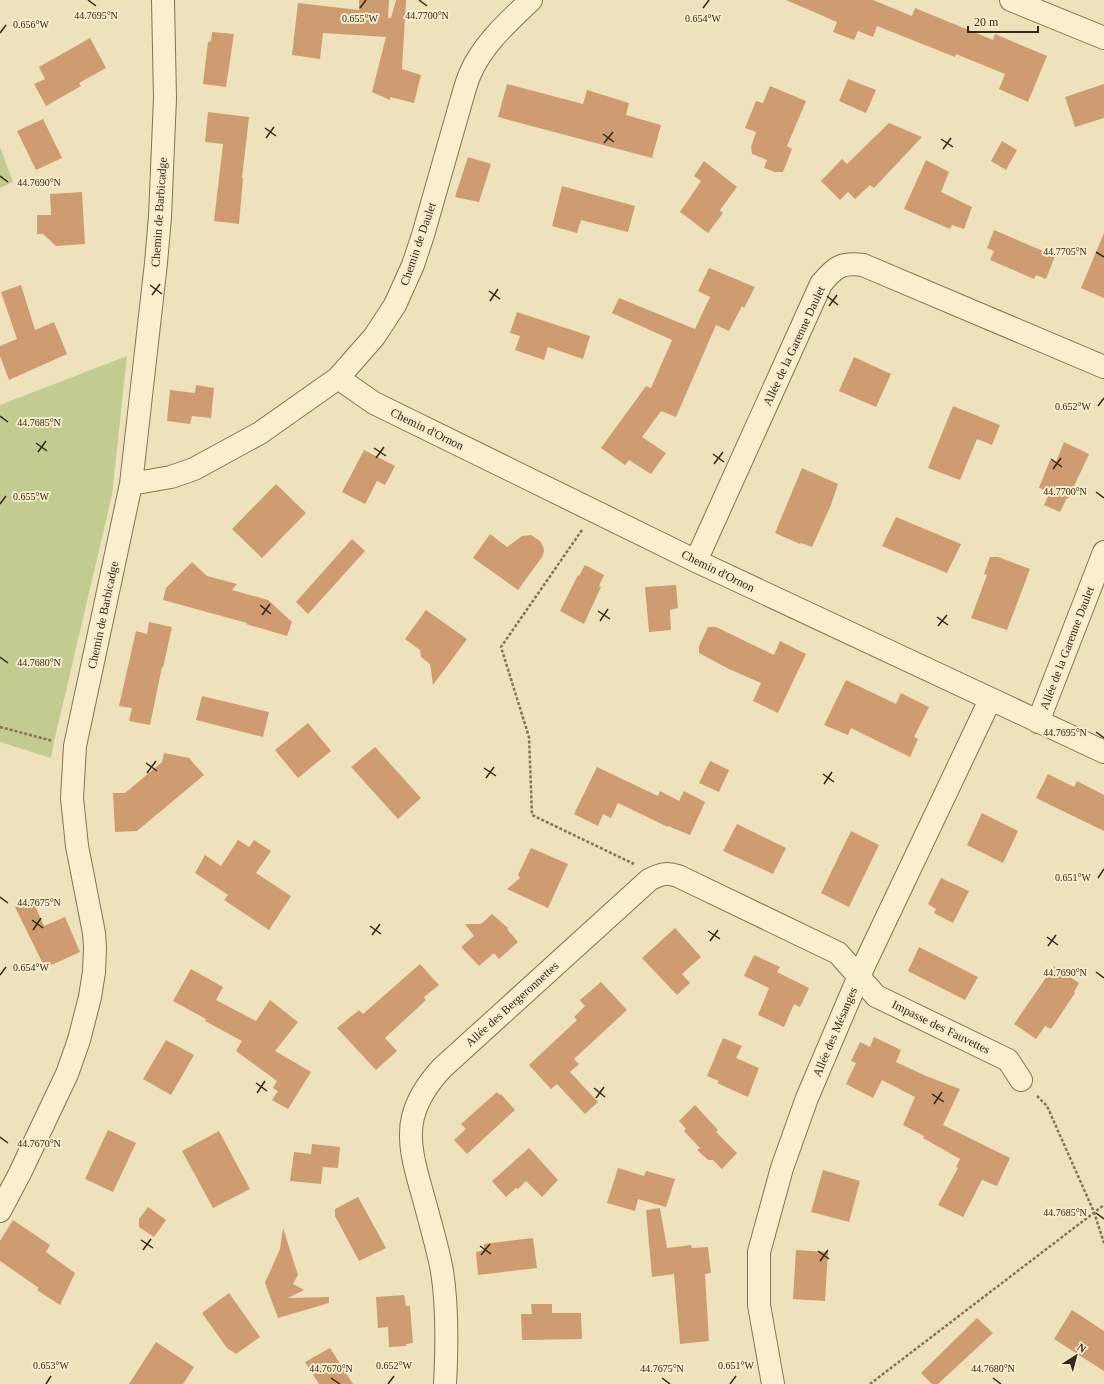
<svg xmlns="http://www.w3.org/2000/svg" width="1104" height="1384" font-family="'Times New Roman',serif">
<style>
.green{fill:#c2cc90}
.building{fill:#ce9c70}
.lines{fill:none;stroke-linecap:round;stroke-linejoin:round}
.minor-casing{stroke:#867255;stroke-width:24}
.path{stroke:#867255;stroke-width:2.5;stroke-dasharray:3 2;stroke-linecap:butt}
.minor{stroke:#f9efcf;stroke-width:22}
.ticks{fill:none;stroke:#34281a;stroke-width:1.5}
.labels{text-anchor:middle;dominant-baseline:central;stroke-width:4;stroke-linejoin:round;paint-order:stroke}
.street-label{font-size:12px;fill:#34281a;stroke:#f6eccb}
.ticks-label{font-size:10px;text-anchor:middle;fill:#34281a;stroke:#f6eccb;stroke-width:4;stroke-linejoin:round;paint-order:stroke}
</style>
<rect width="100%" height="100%" fill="#eee2bc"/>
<path class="green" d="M0,147L13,182L0,188Z
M127,356L112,495L54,742L51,758L0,742V405Z"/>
<path class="building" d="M359,0H389L388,18H391L396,0H406L402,69L421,75L414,103L390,97V100L372,92L386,37L323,33L320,59L292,55L298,3L359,10Z
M786,0H873L912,16L915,8L993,40L995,34L1047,56L1028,102L999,89L1005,74L956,54L955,57L877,26L873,37L858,31L854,40L833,32L837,22Z
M212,32L234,34L226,87L203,84L208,42L211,41Z
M90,38L106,68L79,83L81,86L46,106L34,84L45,79L39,67Z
M848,79L876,90L866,113L839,101Z
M507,84L583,104L587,90L629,103L626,115L661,125L652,158L498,117Z
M1104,84V118L1075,127L1065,97Z
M770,86L806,101L787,146L792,149L783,172H775L764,168L767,160L752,154L751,147L756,132L745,128L756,101L763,103Z
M208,112L249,117L242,178H243L239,224L214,221L223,144L205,142Z
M43,119L62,158L36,170L17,131Z
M889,123L922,137L874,188L870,185L855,199L848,192L840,200L821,181L842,159L847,164Z
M1002,141L1017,150L1006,170L991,161Z
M468,157L491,164L479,202L455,197Z
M926,160L949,172L941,192L972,207L964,229L952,225L950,229L904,209Z
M704,161L737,187L720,210L723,213L708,233L680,212L701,181L694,176Z
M562,186L635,206L628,232L581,220L577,233L552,226Z
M82,192L85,244L56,246L43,234H37V215H51L50,194Z
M994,230L1055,256L1046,279L1036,275L1034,279L990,260L994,251L987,248Z
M1104,233V298L1081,288Z
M709,268L755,287L744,308L742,306L729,331L716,325L676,417L661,411L642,437L666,453L651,474L629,460L625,465L601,448L646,386L651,388L672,340L612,313L619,298L695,329L710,297L698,291Z
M21,285L35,330L54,322L67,354L9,380L0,356V346L17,339L1,292Z
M517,312L590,336L583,359L548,347L544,360L515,350L520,336L510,333Z
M854,357L891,374L876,407L839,391Z
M196,385L214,388L211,418L192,416L190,424L167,421L170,390L195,393Z
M953,406L1000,425L992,445L977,439L960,480L928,468Z
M1064,442L1089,454L1068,499L1067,498L1060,512L1044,505L1050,492L1039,488L1050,460L1056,462Z
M364,450L395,466L385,485L377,481L365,504L342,492Z
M802,468L838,484L831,505L812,547L801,543L800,544L775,533Z
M276,484L306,513L262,558L232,529Z
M896,517L961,544L947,573L882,546Z
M490,534L507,547L522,536L531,535L540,541L543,546L544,551L542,557L518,590L473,558Z
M352,539L365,551L308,614L296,602Z
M990,557H998L1030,569L1007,630L971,618L987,575L984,574Z
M192,562L207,576L237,584L232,590L268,600L292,622L287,636L246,624L247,623L163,600L166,588Z
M585,565L604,575L599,586L601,587L584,624L560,611L578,575L579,576Z
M676,585L678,608L670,610L671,630L649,632L645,587Z
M426,610L467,639L433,685L430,664L421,657L420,650L405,639Z
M149,622L172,627L163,668L162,667L150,725L129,721L132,708L119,706L136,631L147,634Z
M708,627H716L774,655L780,641L806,654L778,713L753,701L761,683L729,669L699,653V646Z
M846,680L896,704L901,693L929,707L914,737L918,739L910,757L851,728L848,735L824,725Z
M202,696L269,712L263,737L196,720Z
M308,723L331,751L298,778L275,750Z
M375,747L421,798L398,819L351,767Z
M164,753L189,758L204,775L137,831L115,832L113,793H125L162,762Z
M710,761L729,770L719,792L699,783Z
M597,767L658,796L660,791L679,801L684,791L705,802L690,835L668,826V827L618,803L611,818L603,814L598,826L574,814Z
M1048,774L1074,787L1077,781L1104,795V831L1036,798Z
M982,813L1018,831L1003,863L967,845Z
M737,824L786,848L773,874L723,851Z
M851,831L879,845L849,907L821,893Z
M238,840L249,847L254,840L271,851L256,873L291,896L269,930L224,900L228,895L195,873L205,855L221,866Z
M531,848L568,864L548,908L507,889L520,878L518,875Z
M941,878L969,891L953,923L934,913L936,909L928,904Z
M32,899L44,926L65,917L80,952L45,968L15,907Z
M492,914L508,928L507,929L518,942L499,959L494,953L479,966L461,947L474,936L465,924H481Z
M675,928L701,957L682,974L690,983L677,995L642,958Z
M919,947L978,977L965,1000L908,971Z
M754,955L780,967L777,972L809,988L800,1007L794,1004L784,1027L758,1015L769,988L744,976Z
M420,964L439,985L424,997L426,1000L385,1038L397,1051L376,1070L337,1028L359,1010L363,1014Z
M1054,966L1079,983L1074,992L1075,993L1051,1029L1045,1026L1036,1039L1014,1024Z
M191,969L223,987L216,1000L256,1021L270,1000L298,1022L275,1051L311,1072L288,1109L272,1100L278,1091L273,1088L277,1081L236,1051L242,1041L205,1021L206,1019L173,1001Z
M601,982L627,1010L574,1059L579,1064L570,1072L598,1102L585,1114L557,1084L551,1089L529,1065L577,1020L574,1017L585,1006L580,1000Z
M874,1037L901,1050L896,1062L926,1076L960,1089L943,1125L1010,1158L997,1186L982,1180L963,1217L938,1205L958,1168L956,1167L960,1159L923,1138L924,1136L903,1125L915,1097L882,1080L873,1098L846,1084L856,1063L851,1061L860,1042L870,1047Z
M723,1038L742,1046L736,1058L759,1068L748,1097L717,1083L719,1081L707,1076Z
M166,1040L194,1055L171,1095L143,1079Z
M497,1092L500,1095L501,1094L515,1110L467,1154L454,1140L466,1129L461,1124Z
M695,1105L718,1130L716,1132L737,1153L722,1169L713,1160H708L697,1150L700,1148L684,1131L686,1129L679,1121Z
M108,1130L136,1143L113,1192L85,1179Z
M219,1131L250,1189L213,1208L182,1151Z
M312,1144L340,1147L338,1168L323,1167L321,1184L290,1181L294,1152L311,1154Z
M529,1148L558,1180L542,1197L526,1181L518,1189L516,1188L506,1197L492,1181Z
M618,1168L644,1176L646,1171L675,1179L666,1207L638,1199L635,1211L607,1203Z
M823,1170L860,1181L849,1222L811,1212Z
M358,1197L386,1248L359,1261L335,1216V1209Z
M148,1207L166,1220L154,1237L139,1227V1219Z
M660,1208L667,1248L691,1245L692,1248L708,1247L711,1273L705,1274L709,1341L680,1344L674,1274L652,1277L646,1210Z
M13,1220L50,1245L46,1252L75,1273L60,1305L37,1290L39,1288L0,1261V1241Z
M283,1228L298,1275L293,1284L304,1290L288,1298L329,1297V1303L278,1318L265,1283L280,1249Z
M533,1238L537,1268L478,1275L476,1252L484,1250V1244Z
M796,1250L828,1252L825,1301L793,1299Z
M229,1293L260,1337L236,1354L227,1348L202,1313Z
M404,1295L406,1306H410L413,1343L406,1344V1346L389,1347L388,1327L378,1328L376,1297Z
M531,1304H552V1313H581L582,1339L522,1340L521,1314H532Z
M1072,1310L1104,1331V1371L1054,1339Z
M977,1318L993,1333L938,1384H932L921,1373Z
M156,1342L194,1367L183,1384H129Z
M330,1348L353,1384H319L305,1362Z"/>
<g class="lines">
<g class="minor-casing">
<path id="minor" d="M1011,0L1104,38
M338,378L374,403L696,561L1104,752
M131,484L171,477L194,469L260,433L338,378L374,337L395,305L413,265L423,235L463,95C465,88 467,81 470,74C482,45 508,22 531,0
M696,561L821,284C835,267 841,262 863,265L1104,367
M1038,722L1104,552
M0,1211L20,1173L67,1074L79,1040L90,997L94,972L95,947L94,933L77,846L72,798L75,746L131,484L156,263L160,217L165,98L163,0
M445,1384C447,1347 448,1309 442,1271C438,1249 431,1226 425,1203C418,1177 406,1144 413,1117C418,1097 429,1082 442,1068L649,880C660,874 667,872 678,876L838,953L876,996L1008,1060L1021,1080
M773,1384L759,1305V1252L782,1168L807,1098L859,976L990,700"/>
</g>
<path class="path" d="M582,530L501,647L529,737L532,815L634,864
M0,727L53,741
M1037,1096L1047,1106L1094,1212L1104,1243
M870,1384L1104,1205"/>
<use href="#minor" class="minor"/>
</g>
<path class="ticks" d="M88,0L96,6M419,0L427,6M360,8L366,0M703,8L709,0M0,33L6,25M265,128L276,136M603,134L614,142M266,138L274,127M941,139L953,147M604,143L613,132M943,149L951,138M0,176L8,182M1096,252L1104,257M150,285L162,294M489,291L500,299M152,295L160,284M827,296L838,305M490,301L498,289M829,306L837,295M1098,406L1104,398M0,416L8,422M36,443L47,451M374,448L386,456M38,452L46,441M713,454L724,462M376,458L384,447M1051,459L1062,467M714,464L723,452M1053,469L1061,458M1096,492L1104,498M0,504L6,496M260,605L271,614M598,611L610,619M262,615L270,604M937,617L948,625M600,621L608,609M938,626L947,615M0,657L8,663M1096,732L1104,738M146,763L157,771M484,768L496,776M147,773L156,761M823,774L834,782M486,778L494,767M824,784L832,772M1098,878L1104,869M0,897L8,903M32,920L43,928M370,926L381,934M33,930L41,918M708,931L720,939M372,935L380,924M1047,937L1058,945M710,941L718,930M1048,946L1056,935M1096,972L1104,978M0,975L6,967M256,1083L267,1091M594,1088L605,1097M257,1093L265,1081M932,1094L944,1102M596,1098L604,1087M934,1104L942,1092M0,1137L8,1143M1096,1213L1104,1219M141,1240L153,1248M480,1246L491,1254M143,1250L151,1239M818,1251L829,1259M481,1255L490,1244M820,1261L828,1250M331,1378L340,1384M662,1378L670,1384M993,1378L1001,1384M46,1384L51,1376M388,1384L394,1376M730,1384L736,1376"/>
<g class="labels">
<g class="street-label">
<text transform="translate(159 212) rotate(-86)">Chemin de Barbicadge</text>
<text transform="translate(418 244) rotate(-71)">Chemin de Daulet</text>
<text transform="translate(794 346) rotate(-65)">Allée de la Garenne Daulet</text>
<text transform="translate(427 429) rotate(26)">Chemin d'Ornon</text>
<text transform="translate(718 571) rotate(26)">Chemin d'Ornon</text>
<text transform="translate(103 615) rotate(-78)">Chemin de Barbicadge</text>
<text transform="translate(1067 648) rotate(-69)">Allée de la Garenne Daulet</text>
<text transform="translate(512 1004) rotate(-42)">Allée des Bergeronnettes</text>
<text transform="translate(941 1027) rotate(26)">Impasse des Fauvettes</text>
<text transform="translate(835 1032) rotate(-67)">Allée des Mésanges</text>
</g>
</g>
<g class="ticks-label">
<text x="96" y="19">44.7695°N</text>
<text x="427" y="19">44.7700°N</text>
<text x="703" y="22">0.654°W</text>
<text x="360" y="22">0.655°W</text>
<text x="31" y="28">0.656°W</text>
<text x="39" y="186">44.7690°N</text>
<text x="1065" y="255">44.7705°N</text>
<text x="1073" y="410">0.652°W</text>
<text x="39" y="426">44.7685°N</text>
<text x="1065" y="495">44.7700°N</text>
<text x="31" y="500">0.655°W</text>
<text x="39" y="666">44.7680°N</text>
<text x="1065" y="736">44.7695°N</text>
<text x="1073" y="881">0.651°W</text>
<text x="39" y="906">44.7675°N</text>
<text x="31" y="971">0.654°W</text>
<text x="1065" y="976">44.7690°N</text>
<text x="39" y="1147">44.7670°N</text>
<text x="1065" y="1216">44.7685°N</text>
<text x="51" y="1369">0.653°W</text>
<text x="394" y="1369">0.652°W</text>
<text x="736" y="1369">0.651°W</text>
<text x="331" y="1372">44.7670°N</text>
<text x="662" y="1372">44.7675°N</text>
<text x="993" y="1372">44.7680°N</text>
</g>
<g transform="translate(1076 1356) rotate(36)" stroke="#f6eccb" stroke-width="3" paint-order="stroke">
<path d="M0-3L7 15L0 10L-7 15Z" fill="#34281a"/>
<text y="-6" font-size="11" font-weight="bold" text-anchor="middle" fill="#34281a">N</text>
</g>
<path d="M968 26v6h70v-6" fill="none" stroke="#34281a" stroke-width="2"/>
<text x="974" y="26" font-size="12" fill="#34281a" stroke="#f6eccb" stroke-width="3" paint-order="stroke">20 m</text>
</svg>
